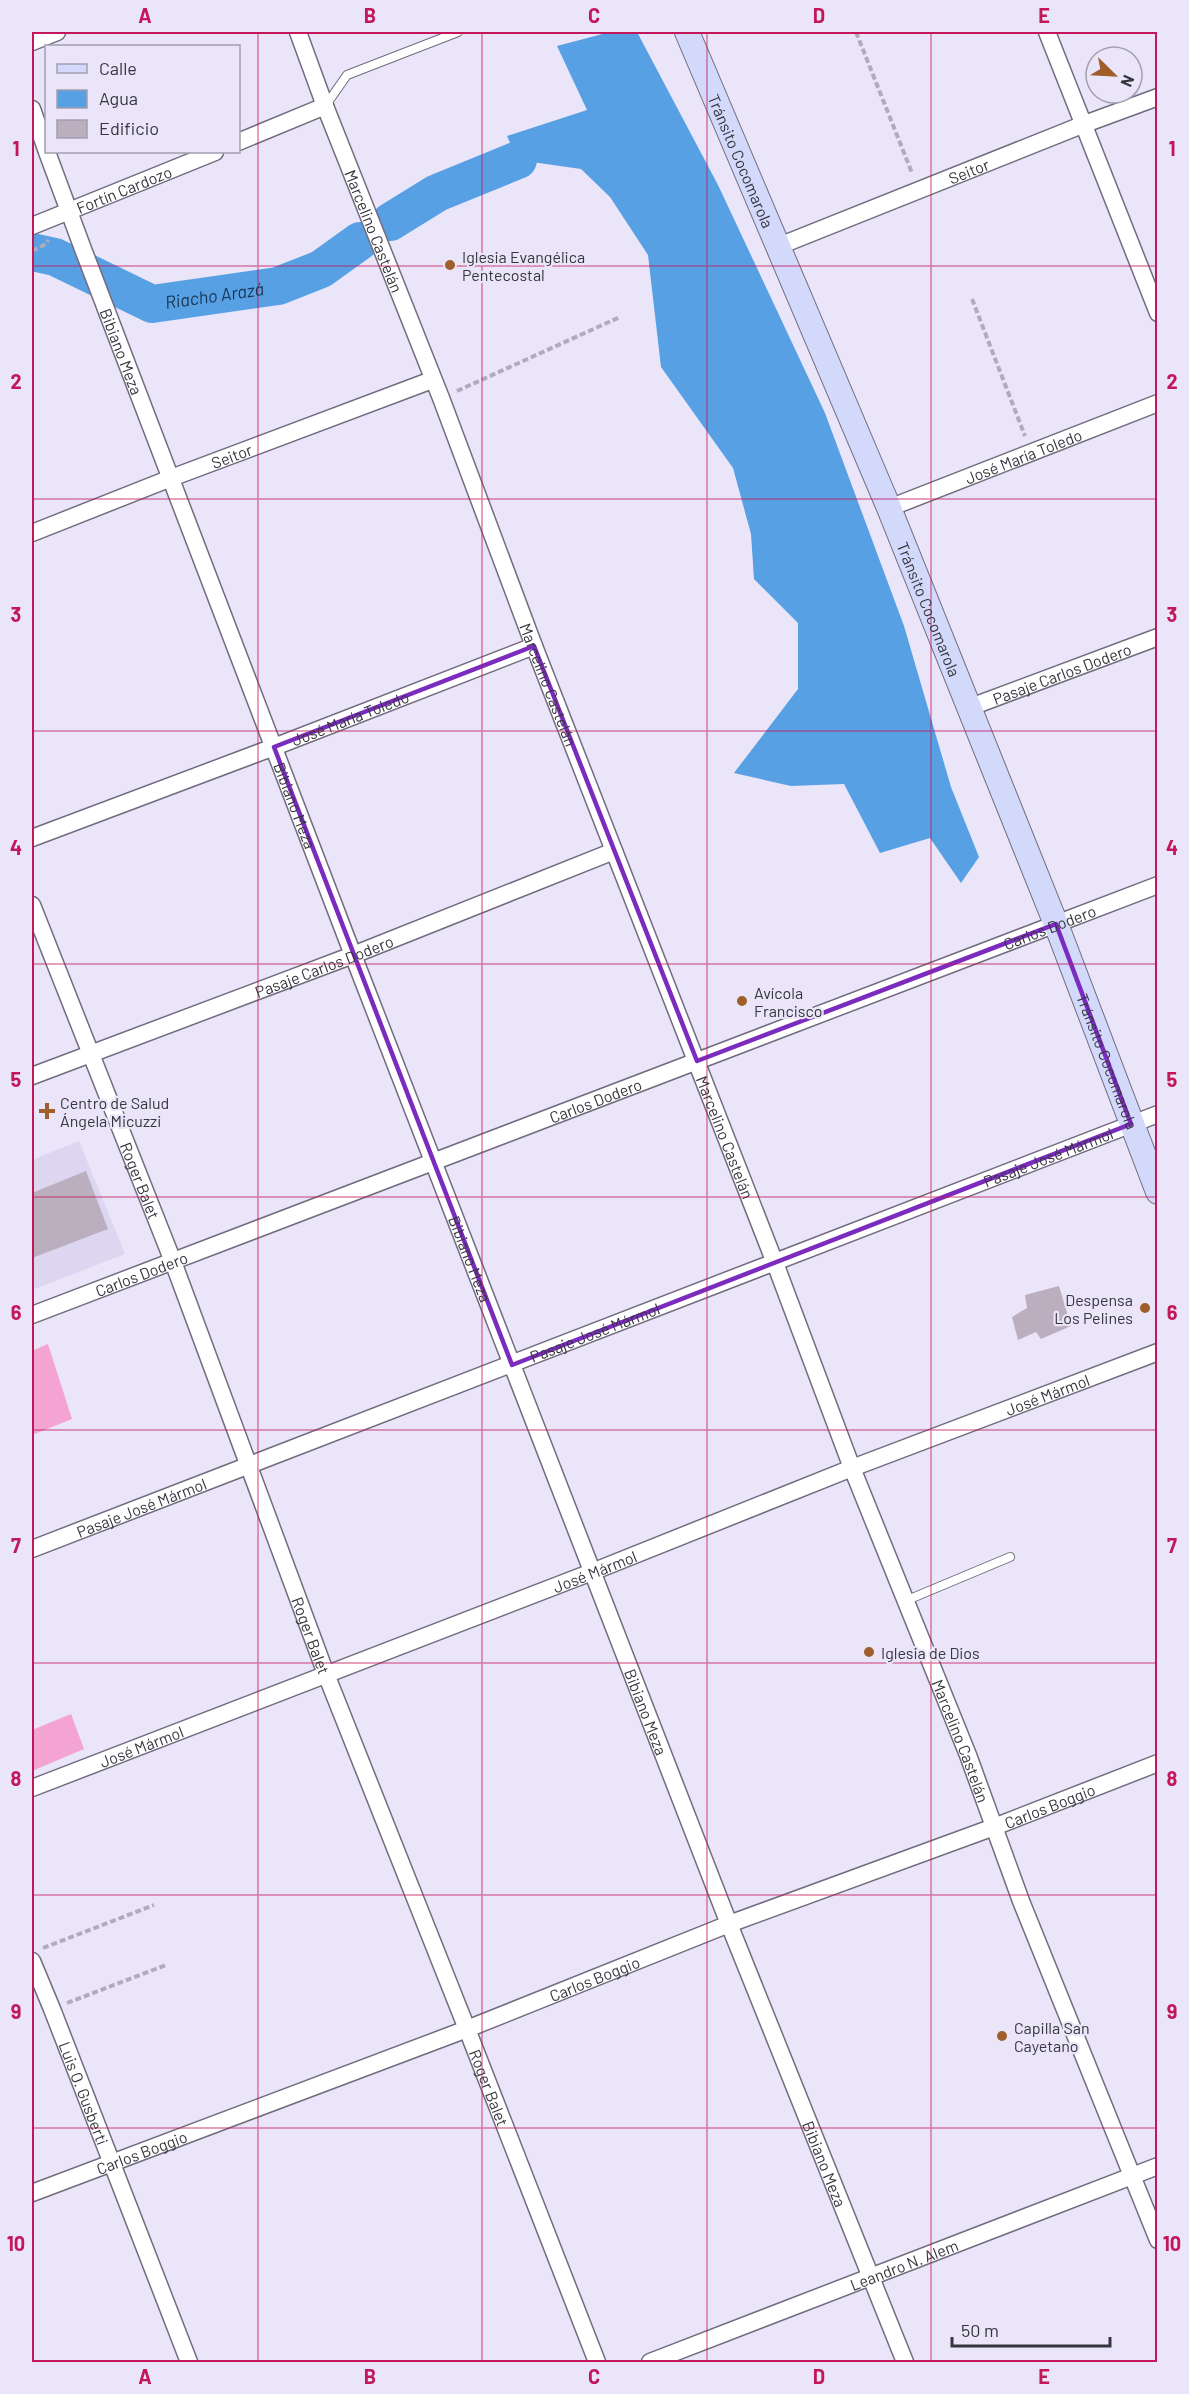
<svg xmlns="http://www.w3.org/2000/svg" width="1189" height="2394" font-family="Barlow,sans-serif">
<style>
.built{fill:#dcd6f1}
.green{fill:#f3a4d2}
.water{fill:#57a0e4}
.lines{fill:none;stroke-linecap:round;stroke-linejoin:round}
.river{stroke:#57a0e4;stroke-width:38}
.building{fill:#bbaebe}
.lane-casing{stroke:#716c7e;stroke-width:10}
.street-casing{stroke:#716c7e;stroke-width:19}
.secondary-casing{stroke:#716c7e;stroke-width:26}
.path{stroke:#b0acbc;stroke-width:4;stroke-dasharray:6 3;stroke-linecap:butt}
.lane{stroke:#fff;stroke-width:8}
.street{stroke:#fff;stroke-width:16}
.secondary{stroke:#d3d9fa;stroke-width:24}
.marked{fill:none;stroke:#7b2cbf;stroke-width:4.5;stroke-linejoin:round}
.grid{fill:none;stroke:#c2185b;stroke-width:1.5;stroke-opacity:0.55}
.poi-dot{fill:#9f5e2a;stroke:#eae5f9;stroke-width:2}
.labels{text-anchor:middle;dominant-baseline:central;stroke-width:4.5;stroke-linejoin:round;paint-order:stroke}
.street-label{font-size:16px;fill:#37353d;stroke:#eae5f9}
.poi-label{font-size:16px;fill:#37353d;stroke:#eae5f9;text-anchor:start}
.water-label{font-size:18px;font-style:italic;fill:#173551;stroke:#eae5f9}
.neatline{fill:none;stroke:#c2185b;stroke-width:2}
.grid-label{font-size:20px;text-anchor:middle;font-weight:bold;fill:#c2185b}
</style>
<rect width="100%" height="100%" fill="#eae5f9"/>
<path class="built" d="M79,1141L125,1254L32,1290V1160Z"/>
<path class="green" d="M48,1344L72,1419L32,1435V1351Z
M71,1714L84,1749L32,1771V1730Z"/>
<path class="water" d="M610,32H637L718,185L825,413L904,626L951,787L979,857L961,883L930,838L880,853L844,784L791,786L734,773L798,689V623L754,579L751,534L733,468L661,367L648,255L610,197L581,169L518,160L507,136L587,110L557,46Z"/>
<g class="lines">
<g class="river">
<path d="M390,222L437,193L518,160"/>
<path id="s1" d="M32,252L55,257L152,304L278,286L321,269L360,241"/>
</g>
</g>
<path class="building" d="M86,1171L108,1229L32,1258V1193Z
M1059,1286L1071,1326L1041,1339L1036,1332L1018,1340L1012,1317L1027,1308L1025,1295Z"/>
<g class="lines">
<g class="lane-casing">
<path id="lane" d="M326,105L347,75L458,32
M905,1601L1010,1557"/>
</g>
<g class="street-casing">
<g id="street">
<path id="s2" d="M298,32L325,106L441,398L534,646L775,1263L852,1468L968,1755L1021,1901L1158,2240"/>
<path d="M1047,32L1158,313"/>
<path d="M32,42L57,32"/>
<path d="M32,109L46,149"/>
<path d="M238,142L325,106"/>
<path id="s3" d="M47,152L83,249L353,955L729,1924L905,2362"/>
<path id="s4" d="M32,226L215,152"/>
<path id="s5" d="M779,246L1082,125L1158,97"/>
<path id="s6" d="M889,508L1158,403"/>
<path id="s7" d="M32,533L171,478L432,380"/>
<path id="s8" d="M968,708L1158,637"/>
<path id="s9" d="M32,838L274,747L534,646"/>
<path id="s10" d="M32,905L172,1259L326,1674L467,2029L597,2362"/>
<path id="s11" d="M32,1076L353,955L614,851"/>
<path id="s12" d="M32,1315L1158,885"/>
<path id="s13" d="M32,1549L1158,1114"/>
<path id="s14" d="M32,1788L592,1572L852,1468L1158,1352"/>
<path id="s15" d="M32,1961L52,2009L189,2362"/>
<path id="s16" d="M32,2193L467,2029L729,1924L994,1827L1158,1763"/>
<path id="s17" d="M650,2362L1158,2166"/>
</g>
</g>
<g class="secondary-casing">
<g id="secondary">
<path id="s18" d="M687,32L889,508L1056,924L1158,1192"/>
</g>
</g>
<path class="path" d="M856,32L912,173
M32,251L46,244L48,240
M972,299L1025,436
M457,391L620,317
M43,1948L154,1905
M67,2003L166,1965"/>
<use href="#lane" class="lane"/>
<use href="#street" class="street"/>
<use href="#secondary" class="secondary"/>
</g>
<path class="marked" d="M534,646L697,1061L1056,924L1131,1124L512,1365L274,747Z"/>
<path class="grid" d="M258,32V2362M482,32V2362M707,32V2362M931,32V2362M32,266H1158M32,499H1158M32,731H1158M32,964H1158M32,1197H1158M32,1430H1158M32,1663H1158M32,1895H1158M32,2128H1158"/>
<g class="poi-dot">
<circle cx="450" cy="265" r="6"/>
<circle cx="742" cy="1001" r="6"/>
<path d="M44 1102h6v6h6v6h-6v6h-6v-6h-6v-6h6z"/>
<circle cx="1145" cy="1308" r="6"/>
<circle cx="869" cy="1652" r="6"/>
<circle cx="1002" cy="2036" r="6"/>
</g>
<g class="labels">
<g class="street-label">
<text stroke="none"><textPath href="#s18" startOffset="140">Tránsito Cocomarola</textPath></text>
<text stroke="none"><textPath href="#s5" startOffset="204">Seitor</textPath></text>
<text stroke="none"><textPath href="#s4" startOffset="99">Fortín Cardozo</textPath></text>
<text stroke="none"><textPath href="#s2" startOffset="213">Marcelino Castelán</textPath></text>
<text stroke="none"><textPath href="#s3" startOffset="213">Bibiano Meza</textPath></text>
<text stroke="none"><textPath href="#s7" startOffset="214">Seitor</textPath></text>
<text stroke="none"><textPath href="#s6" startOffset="144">José María Toledo</textPath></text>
<text stroke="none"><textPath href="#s18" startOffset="626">Tránsito Cocomarola</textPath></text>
<text stroke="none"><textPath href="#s8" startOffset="100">Pasaje Carlos Dodero</textPath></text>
<text stroke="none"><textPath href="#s2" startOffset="699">Marcelino Castelán</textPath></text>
<text stroke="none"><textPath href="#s9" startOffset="340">José María Toledo</textPath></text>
<text stroke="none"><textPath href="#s3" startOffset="699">Bibiano Meza</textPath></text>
<text stroke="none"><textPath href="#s12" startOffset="1089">Carlos Dodero</textPath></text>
<text stroke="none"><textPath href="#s11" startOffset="312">Pasaje Carlos Dodero</textPath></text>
<text stroke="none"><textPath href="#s18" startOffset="1112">Tránsito Cocomarola</textPath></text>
<text stroke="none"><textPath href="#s12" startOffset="603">Carlos Dodero</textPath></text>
<text stroke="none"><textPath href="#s2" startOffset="1185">Marcelino Castelán</textPath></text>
<text stroke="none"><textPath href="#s13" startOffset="1089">Pasaje José Mármol</textPath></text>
<text stroke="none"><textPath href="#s10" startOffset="296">Roger Balet</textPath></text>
<text stroke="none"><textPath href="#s3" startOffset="1185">Bibiano Meza</textPath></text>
<text stroke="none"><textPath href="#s12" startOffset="117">Carlos Dodero</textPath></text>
<text stroke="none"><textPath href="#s13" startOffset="603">Pasaje José Mármol</textPath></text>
<text stroke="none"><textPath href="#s14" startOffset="1089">José Mármol</textPath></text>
<text stroke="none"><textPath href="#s13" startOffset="117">Pasaje José Mármol</textPath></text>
<text stroke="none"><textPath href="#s14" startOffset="603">José Mármol</textPath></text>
<text stroke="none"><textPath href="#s10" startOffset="782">Roger Balet</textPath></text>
<text stroke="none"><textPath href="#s3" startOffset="1671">Bibiano Meza</textPath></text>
<text stroke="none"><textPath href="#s2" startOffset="1833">Marcelino Castelán</textPath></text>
<text stroke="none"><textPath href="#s14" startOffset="117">José Mármol</textPath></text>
<text stroke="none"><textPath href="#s16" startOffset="1089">Carlos Boggio</textPath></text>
<text stroke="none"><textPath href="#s16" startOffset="602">Carlos Boggio</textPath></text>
<text stroke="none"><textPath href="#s10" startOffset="1268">Roger Balet</textPath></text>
<text stroke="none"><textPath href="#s15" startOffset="142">Luis O. Gusberti</textPath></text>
<text stroke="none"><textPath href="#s16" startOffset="117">Carlos Boggio</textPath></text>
<text stroke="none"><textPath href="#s3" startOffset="2157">Bibiano Meza</textPath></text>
<text stroke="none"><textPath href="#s17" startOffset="272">Leandro N. Alem</textPath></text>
</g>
<g class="poi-label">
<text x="462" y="256">Iglesia Evangélica<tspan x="462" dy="18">Pentecostal</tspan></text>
<text x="754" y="992">Avícola<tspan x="754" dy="18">Francisco</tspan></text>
<text x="60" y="1102">Centro de Salud<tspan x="60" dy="18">Ángela Micuzzi</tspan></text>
<text x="1133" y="1299" text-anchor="end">Despensa<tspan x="1133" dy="18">Los Pelines</tspan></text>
<text x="881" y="1652">Iglesia de Dios</text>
<text x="1014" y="2027">Capilla San<tspan x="1014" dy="18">Cayetano</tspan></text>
</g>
<g class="water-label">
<text stroke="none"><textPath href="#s1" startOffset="194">Riacho Arazá</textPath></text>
</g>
</g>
<rect width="1189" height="2394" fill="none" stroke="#eae5f9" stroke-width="66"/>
<rect x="45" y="45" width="195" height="108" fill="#eae5f9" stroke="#a29fae" stroke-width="1.5"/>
<rect x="57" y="64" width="30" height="9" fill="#d3d9fa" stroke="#a29fae" stroke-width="1.5"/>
<text x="99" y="75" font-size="18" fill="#37353d">Calle</text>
<rect x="57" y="90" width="30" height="18" fill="#57a0e4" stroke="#a29fae" stroke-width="1.5"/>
<text x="99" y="105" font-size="18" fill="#37353d">Agua</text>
<rect x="57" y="120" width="30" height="18" fill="#bbaebe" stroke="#a29fae" stroke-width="1.5"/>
<text x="99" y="135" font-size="18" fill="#37353d">Edificio</text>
<g transform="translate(1114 75) rotate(114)"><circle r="28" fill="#eae5f9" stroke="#a29fae" stroke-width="1.5"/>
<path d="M0-4.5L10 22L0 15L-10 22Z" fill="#9f5e2a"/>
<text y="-9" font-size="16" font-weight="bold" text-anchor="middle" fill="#37353d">N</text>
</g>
<path d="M952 2337v9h158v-9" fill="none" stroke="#37353d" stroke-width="3"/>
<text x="961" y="2337" font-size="18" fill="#37353d" stroke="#eae5f9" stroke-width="4.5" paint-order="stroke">50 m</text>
<rect x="33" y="33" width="1123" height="2328" class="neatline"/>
<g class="grid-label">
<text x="145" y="23">A</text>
<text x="370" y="23">B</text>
<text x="594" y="23">C</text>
<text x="819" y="23">D</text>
<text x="1044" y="23">E</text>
<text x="16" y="156">1</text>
<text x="1172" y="156">1</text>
<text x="16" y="389">2</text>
<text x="1172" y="389">2</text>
<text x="16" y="622">3</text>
<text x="1172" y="622">3</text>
<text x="16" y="855">4</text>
<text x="1172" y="855">4</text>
<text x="16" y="1087">5</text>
<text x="1172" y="1087">5</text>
<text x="16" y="1320">6</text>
<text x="1172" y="1320">6</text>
<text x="16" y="1553">7</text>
<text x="1172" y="1553">7</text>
<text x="16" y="1786">8</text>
<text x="1172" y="1786">8</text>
<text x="16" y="2019">9</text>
<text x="1172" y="2019">9</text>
<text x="16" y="2251">10</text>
<text x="1172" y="2251">10</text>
<text x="145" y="2384">A</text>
<text x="370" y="2384">B</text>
<text x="594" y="2384">C</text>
<text x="819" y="2384">D</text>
<text x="1044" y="2384">E</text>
</g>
</svg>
